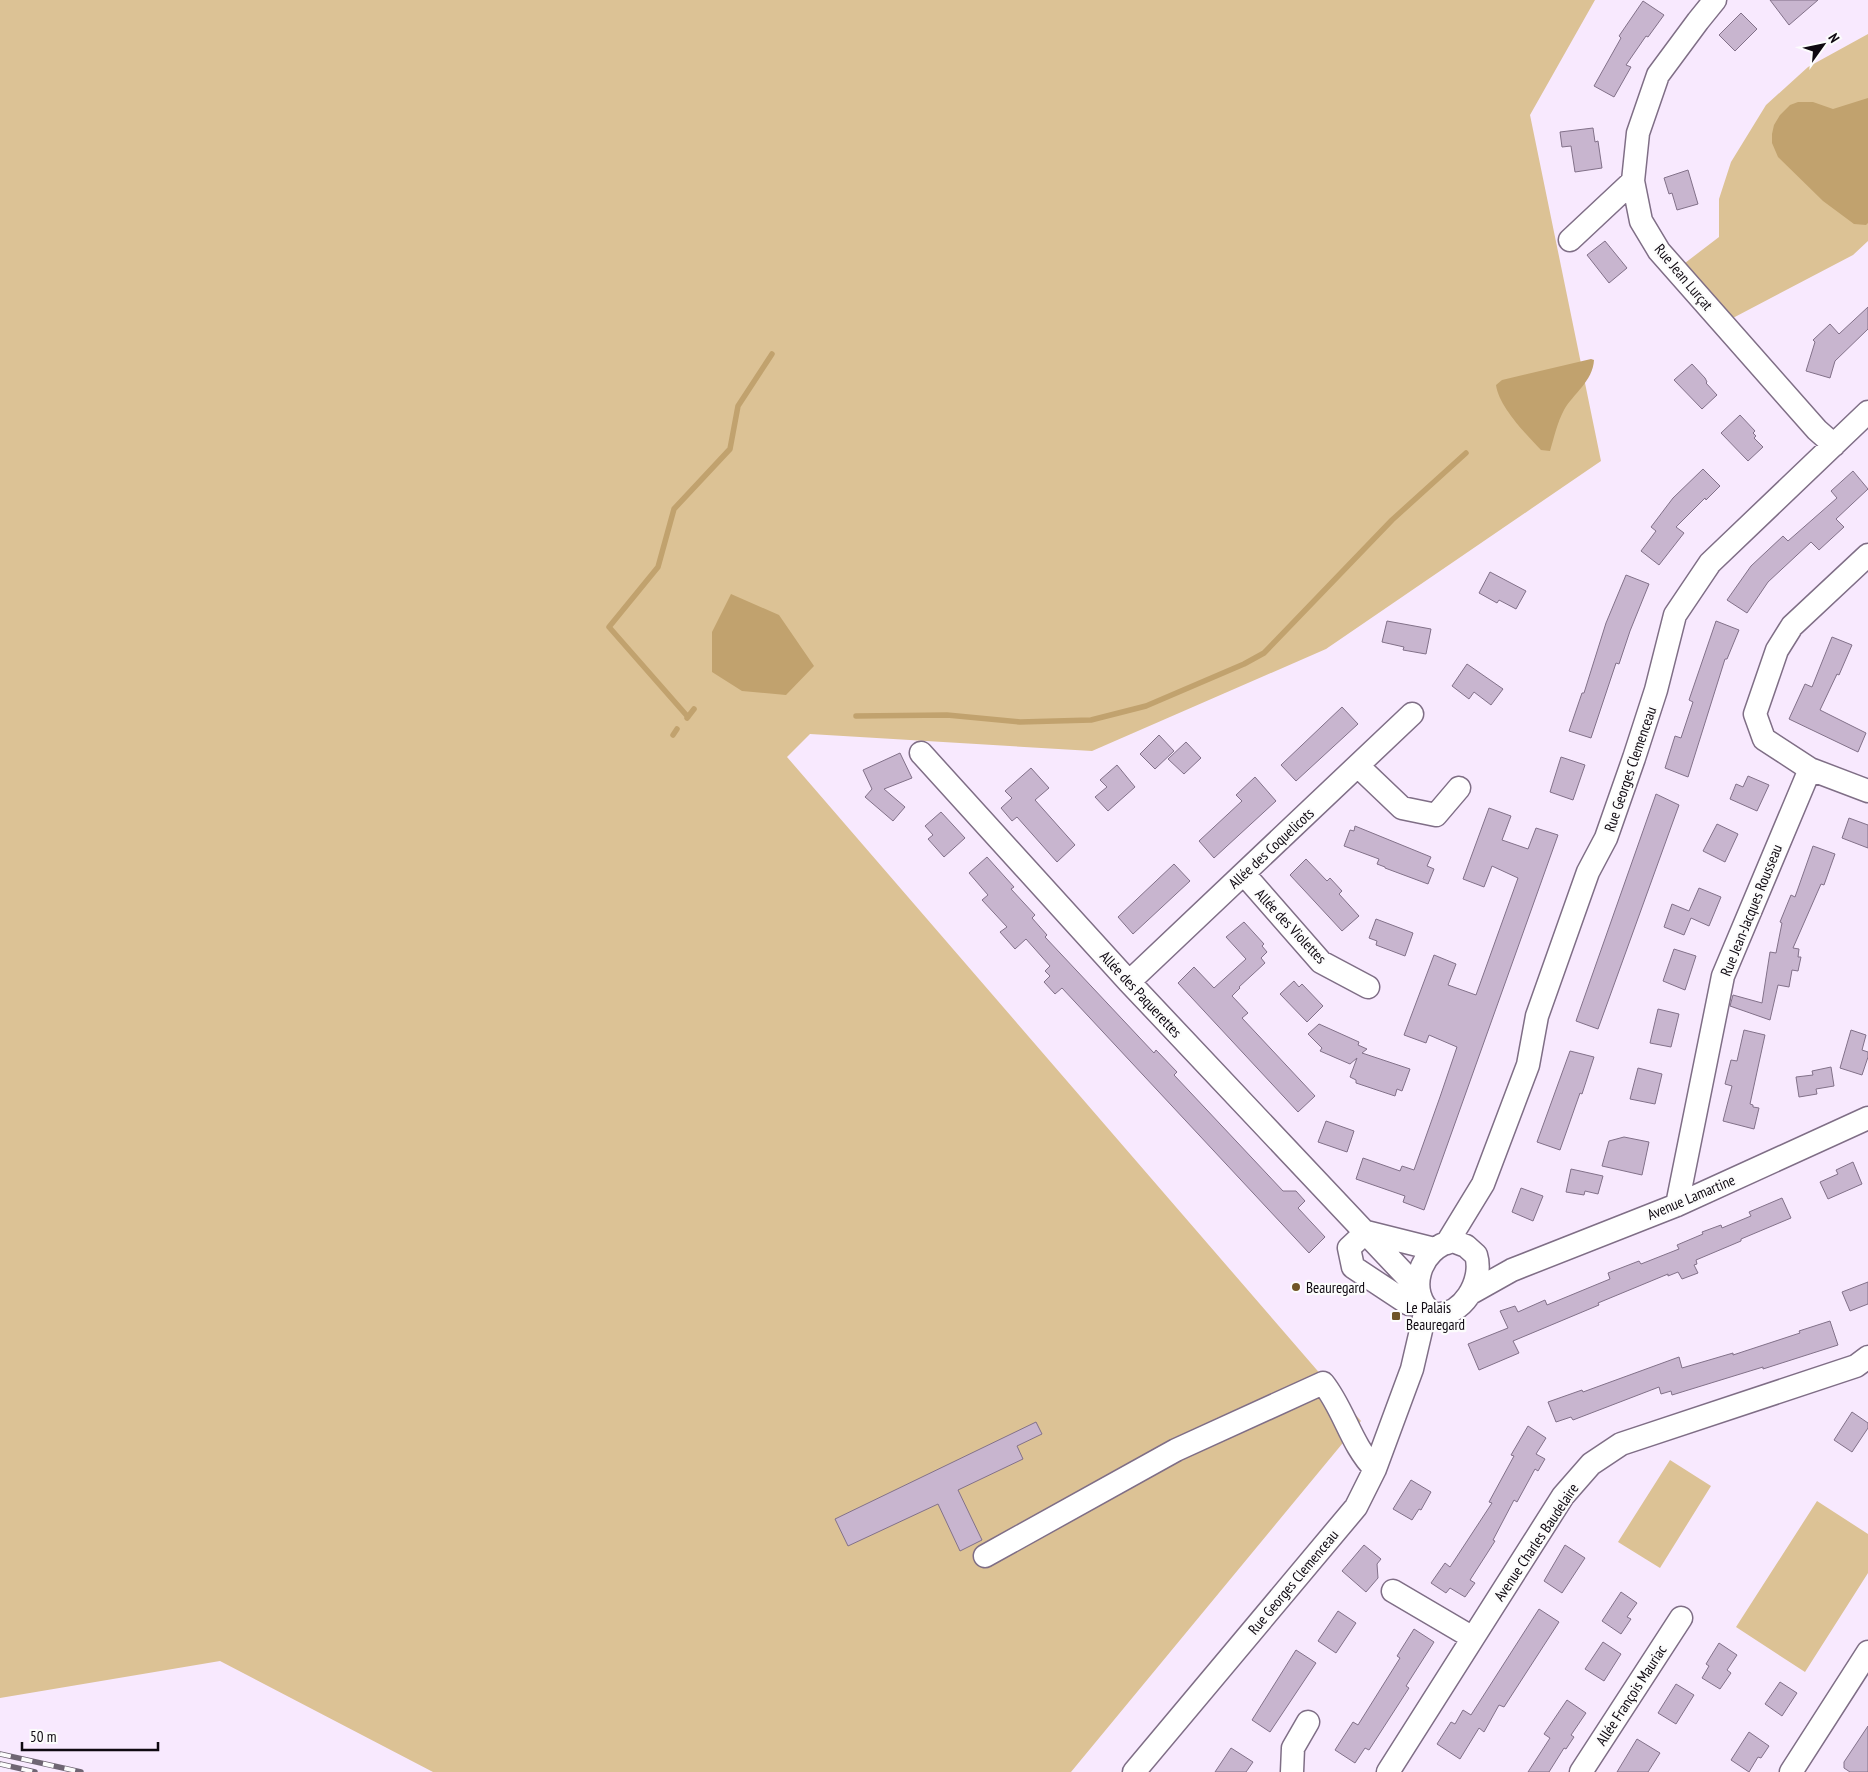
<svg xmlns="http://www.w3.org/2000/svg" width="1868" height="1772" font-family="'PT Sans Narrow',sans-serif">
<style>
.green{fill:#dcc295}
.water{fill:#c1a26e}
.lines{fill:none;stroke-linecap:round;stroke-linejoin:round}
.stream{stroke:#c1a26e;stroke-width:5.5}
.building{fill:#c8b5cf;stroke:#827189}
.minor-casing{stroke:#7f6e86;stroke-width:25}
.minor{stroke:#fff;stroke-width:22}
.rail-casing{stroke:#6f6573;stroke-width:5.5}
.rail{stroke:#fcfcfc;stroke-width:4;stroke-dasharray:11;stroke-linecap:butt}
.poi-dot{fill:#705627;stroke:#fcfcfc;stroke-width:2}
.labels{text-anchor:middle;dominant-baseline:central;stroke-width:4.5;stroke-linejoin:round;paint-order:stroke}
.street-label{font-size:15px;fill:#0f0911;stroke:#fcfcfc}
.poi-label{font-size:15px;fill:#0f0911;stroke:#fcfcfc;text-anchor:start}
</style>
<rect width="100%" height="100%" fill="#f8e9fe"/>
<path class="green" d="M0,0H1595L1530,115L1601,461L1326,649L1092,751L810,734L787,757L1361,1421L1071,1772H433L220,1661L0,1698Z
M1868,34V241L1853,255L1731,319L1685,263L1719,237V199L1731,162L1766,105L1808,67Z
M1670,1460L1711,1486L1660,1568L1618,1542Z
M1817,1501L1868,1534V1573L1805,1672L1736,1627Z"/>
<path class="water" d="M1868,98V223L1866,225L1854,224L1823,201L1778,157L1772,143V134L1774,125L1780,115L1790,105L1798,102H1813L1833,109Z
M1591,359L1594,360C1593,381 1573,394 1564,410C1557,423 1554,438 1550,451L1541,450C1526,434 1499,407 1496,385L1502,380Z
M731,594L779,615L814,666L786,695L742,691L712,672V632Z"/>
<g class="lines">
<path class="stream" d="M856,716L947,715L1020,722L1091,720L1146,706L1244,664L1264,653L1392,520L1466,453
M688,717L609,627L658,567L674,509L730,449L738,406L772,354
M687,718L694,709
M673,735L677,729"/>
</g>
<path class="building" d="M1770,0H1818L1789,25Z
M1643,1L1664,15L1648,37L1646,36L1626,65L1631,67L1614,97L1594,86L1621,38L1619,36Z
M1741,13L1757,29L1735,51L1719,35Z
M1593,128L1595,142L1598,141L1602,168L1575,172L1571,146L1562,147L1560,132Z
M1688,170L1698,204L1677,210L1672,193L1669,194L1664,178Z
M1605,241L1627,268L1609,283L1587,255Z
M1868,307V329L1835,361L1830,378L1806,371L1815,342L1813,340L1830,324L1839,334Z
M1692,364L1705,378L1707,382L1706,383L1717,395L1702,409L1674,380Z
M1740,415L1755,431L1753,433L1756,436L1754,438L1763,447L1748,461L1721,433Z
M1703,469L1720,486L1706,500L1705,498L1676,527L1684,533L1659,565L1641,551L1656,531L1651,527L1673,498Z
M1853,471L1868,489L1836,519L1844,527L1819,550L1811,542L1768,582L1747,613L1727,600L1751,566L1783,536L1788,541L1837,498L1831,491Z
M1490,572L1526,591L1516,609L1499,600L1497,603L1479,593Z
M1626,575L1649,584L1630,631L1619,664L1616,663L1591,738L1569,731L1582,693H1584L1606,623Z
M1387,621L1431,629L1426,654L1403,650L1404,647L1382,642Z
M1716,621L1739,630L1727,659H1725L1688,777L1665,768L1675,736L1681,738L1693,702L1689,700Z
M1832,637L1852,645L1839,675L1837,674L1820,710L1866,733L1858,752L1789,719L1805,684L1812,687Z
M1467,664L1503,689L1491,705L1474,692L1469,699L1452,686Z
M1342,707L1358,724L1296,781L1281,765Z
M1159,735L1174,751L1155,769L1140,754Z
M1186,742L1201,758L1184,774L1168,759Z
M900,753L912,778L884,789L905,807L893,821L865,797L872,789L863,770Z
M1561,757L1585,765L1573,800L1550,792Z
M1117,765L1135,787L1108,811L1095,797L1107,787L1100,780Z
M1031,768L1049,788L1035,800L1075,845L1057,862L1017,817L1012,821L1001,808L1012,798L1005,791Z
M1748,776L1769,785L1757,811L1730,799L1736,784L1743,787Z
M1255,777L1276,801L1214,858L1199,841L1242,801L1236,795Z
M1656,794L1679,805L1598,1029L1576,1021Z
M1489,808L1511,816L1502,840L1528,849L1536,828L1558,835L1424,1210L1403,1202L1405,1196L1356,1179L1363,1158L1400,1171L1402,1166L1414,1170L1440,1097L1457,1047L1429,1035L1426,1043L1404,1035L1434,955L1456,964L1448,985L1476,995L1518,878L1492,866L1484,887L1463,879Z
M941,812L965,838L944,857L928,839L933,835L925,826Z
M1849,818L1868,825V848L1842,838Z
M1717,824L1738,834L1725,862L1703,851Z
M1355,826L1431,857L1427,866L1434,869L1428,884L1385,868V867L1377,864L1379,859L1344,846L1350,830L1354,831Z
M1813,846L1835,854L1824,885L1821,884L1793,948L1799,949L1798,957H1801L1798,971L1792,970L1789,987L1778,985L1770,1020L1730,1006L1733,995L1762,1003L1770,952L1776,953L1782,923L1780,922L1791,895L1795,897Z
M987,857L1014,887L1011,889L1035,915L1032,918L1047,935L1045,937L1154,1053L1156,1050L1177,1072L1174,1075L1283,1191H1296L1305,1201L1298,1208L1325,1237L1309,1253L1062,988L1055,994L1044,982L1050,976L1045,971L1050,966L1026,939L1015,949L1000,932L1007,927L982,900L988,895L969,873Z
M1306,859L1327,881L1330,878L1342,891L1339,894L1359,916L1342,931L1290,875Z
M1174,864L1190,881L1133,934L1118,917Z
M1699,888L1721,897L1709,926L1691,918L1684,935L1664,927L1672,904L1689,911Z
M1376,919L1413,933L1405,956L1376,945L1377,941L1369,938Z
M1244,922L1264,944L1262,946L1267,952L1261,958L1265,963L1239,987L1240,988L1232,996L1248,1013L1242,1018L1315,1096L1298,1112L1178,983L1194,967L1214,988L1246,959L1226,937Z
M1674,949L1696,956L1685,990L1663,981Z
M1294,981L1299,987L1302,984L1323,1006L1307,1022L1280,994Z
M1658,1009L1679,1014L1671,1047L1650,1043Z
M1319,1024L1359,1042L1358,1045L1367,1049L1362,1053L1410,1069L1402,1091L1397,1089L1395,1096L1356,1083V1080L1350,1077L1357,1058L1350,1064L1320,1051L1322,1048L1308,1034Z
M1744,1030L1765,1035L1750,1104L1753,1105V1107L1759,1108L1754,1129L1723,1121L1732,1086L1725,1084L1731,1060L1737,1061Z
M1851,1030L1866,1035L1862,1050L1868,1052V1057L1862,1075L1840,1068Z
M1570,1051L1594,1057L1582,1094L1580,1093L1560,1150L1537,1142Z
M1831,1067L1834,1086L1816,1089L1817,1094L1799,1097L1796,1077L1813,1075L1812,1071Z
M1638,1068L1662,1074L1655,1104L1630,1099Z
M1326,1121L1354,1131L1347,1152L1318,1142Z
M1624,1137L1649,1142L1642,1175L1602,1166L1609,1141Z
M1853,1162L1862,1184L1828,1199L1820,1182L1838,1174L1836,1170Z
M1571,1169L1603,1176L1598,1194L1585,1191L1584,1195L1566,1192Z
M1521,1188L1543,1196L1533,1221L1512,1212Z
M1782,1198L1791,1218L1741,1239V1241L1696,1260L1697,1264L1694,1265L1698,1273L1682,1279L1678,1272L1668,1276V1274L1598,1303L1599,1305L1513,1341L1519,1353L1479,1370L1468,1344L1508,1328L1500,1311L1515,1306L1518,1312L1545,1300L1547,1305L1610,1279L1608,1273L1639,1261L1641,1264L1679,1249L1677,1245L1703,1234L1702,1232L1721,1225L1722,1228L1751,1216L1749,1212Z
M1868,1282V1304L1850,1311L1842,1292Z
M1830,1321L1838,1345L1763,1369V1367L1672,1395L1671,1391L1661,1394L1659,1387L1573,1420L1571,1417L1556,1422L1548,1402L1582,1390L1583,1392L1679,1357L1682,1368L1733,1353V1355L1800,1333L1799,1331Z
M1852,1412L1868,1423V1428L1852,1452L1834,1440Z
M1036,1422L1042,1434L1017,1446L1023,1459L958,1490L982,1540L960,1551L938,1504L848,1546L835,1519Z
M1528,1426L1546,1438L1536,1454L1545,1459L1538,1471L1535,1469L1517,1502L1514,1500L1493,1540L1495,1541L1470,1580L1475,1583L1465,1597L1450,1588L1446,1593L1431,1583L1445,1563L1450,1567L1492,1503L1489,1502L1514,1456L1511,1455Z
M1411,1480L1431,1492L1421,1510L1419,1509L1412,1520L1393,1509Z
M1364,1545L1381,1559L1377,1564L1378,1578L1366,1592L1342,1571Z
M1565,1545L1585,1558L1562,1593L1544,1581Z
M1621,1592L1637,1603L1627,1617L1631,1619L1621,1634L1602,1621Z
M1539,1609L1559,1622L1504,1707L1499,1705L1484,1732L1479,1728L1460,1759L1437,1744L1451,1722L1455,1724L1463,1710L1471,1715Z
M1338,1611L1356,1623L1336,1653L1318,1641Z
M1414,1629L1434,1642L1406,1686L1409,1688L1369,1750L1365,1748L1355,1763L1335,1750L1353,1722L1358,1725L1400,1658L1397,1656Z
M1603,1642L1621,1654L1604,1681L1585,1669Z
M1719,1643L1737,1655L1727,1670L1731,1673L1720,1689L1702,1678L1709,1666L1706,1664Z
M1296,1650L1316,1663L1270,1732L1252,1720Z
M1780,1682L1797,1693L1782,1716L1765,1704Z
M1676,1684L1694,1695L1676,1724L1658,1713Z
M1567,1700L1586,1713L1571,1735L1574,1737L1566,1749L1564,1748L1549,1772H1528L1550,1738L1544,1734Z
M1868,1726V1772H1850L1844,1768V1762Z
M1749,1732L1769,1746L1761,1758L1758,1757L1749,1772L1731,1760Z
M1637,1739L1660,1753L1648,1772H1617Z
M1231,1748L1253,1762L1246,1772H1215Z"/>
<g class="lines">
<g class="minor-casing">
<path id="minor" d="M1715,0L1698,21L1658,75L1638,133L1633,181L1641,221L1659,251L1817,430L1834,445
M1570,240L1633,181
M921,753L1129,982L1411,1281L1418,1285
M1358,766L1402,808L1436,815L1459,788
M1810,769L1764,739L1755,714L1777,650L1792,626L1868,555
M1244,874L1321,962L1368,987
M1129,982L1412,714
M1677,1205L1723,976L1810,769L1868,791
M1366,1232L1349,1248L1353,1267L1409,1304H1422
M1366,1232L1434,1249
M1453,1241L1466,1246L1476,1255C1484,1281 1462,1318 1433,1314C1405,1293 1420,1247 1453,1241Z
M1447,1243L1483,1184L1528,1065L1537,1016L1588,872L1606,838L1634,758L1656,690L1675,615L1710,563L1868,412
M1471,1293L1512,1270L1677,1205L1868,1118
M985,1556L1176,1450L1323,1383C1344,1409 1351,1445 1375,1469
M1393,1591L1473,1638
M1134,1772L1356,1507L1375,1469L1412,1369L1426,1309
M1292,1772L1293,1748L1308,1722
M1388,1772L1563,1496L1591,1464L1621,1444L1856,1366L1868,1357
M1581,1772L1681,1618
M1791,1772L1868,1652"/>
</g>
<use href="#minor" class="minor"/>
<g class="rail-casing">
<path id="rail" d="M0,1754L81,1772
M0,1764L35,1772"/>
</g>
<use href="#rail" class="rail"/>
</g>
<g class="poi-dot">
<circle cx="1296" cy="1287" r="5"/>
<rect x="1391" y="1311" width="10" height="10" rx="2.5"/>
</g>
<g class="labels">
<g class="street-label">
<text transform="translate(1684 277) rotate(50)">Rue Jean Lurçat</text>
<text transform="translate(1630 769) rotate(-71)">Rue Georges Clemenceau</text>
<text transform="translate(1271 848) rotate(-43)">Allée des Coquelicots</text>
<text transform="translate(1751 910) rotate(-68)">Rue Jean-Jacques Rousseau</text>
<text transform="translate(1291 926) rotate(47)">Allée des Violettes</text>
<text transform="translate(1141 994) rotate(47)">Allée des Paquerettes</text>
<text transform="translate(1691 1197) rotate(-23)">Avenue Lamartine</text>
<text transform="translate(1536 1542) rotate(-56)">Avenue Charles Baudelaire</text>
<text transform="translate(1293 1582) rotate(-50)">Rue Georges Clemenceau</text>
<text transform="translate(1631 1695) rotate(-57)">Allée François Mauriac</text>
</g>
<g class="poi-label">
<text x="1306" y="1287">Beauregard</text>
<text x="1406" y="1307">Le Palais<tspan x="1406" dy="17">Beauregard</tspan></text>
</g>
</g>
<g transform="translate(1823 45) rotate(57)" stroke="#fcfcfc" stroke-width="4" paint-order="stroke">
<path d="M0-4L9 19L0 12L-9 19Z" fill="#0f0911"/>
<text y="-8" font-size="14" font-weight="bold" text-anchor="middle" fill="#0f0911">N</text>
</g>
<path d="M22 1742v8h136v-8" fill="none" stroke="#0f0911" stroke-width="2.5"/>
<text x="30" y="1742" font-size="15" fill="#0f0911" stroke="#fcfcfc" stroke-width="4" paint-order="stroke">50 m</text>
</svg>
